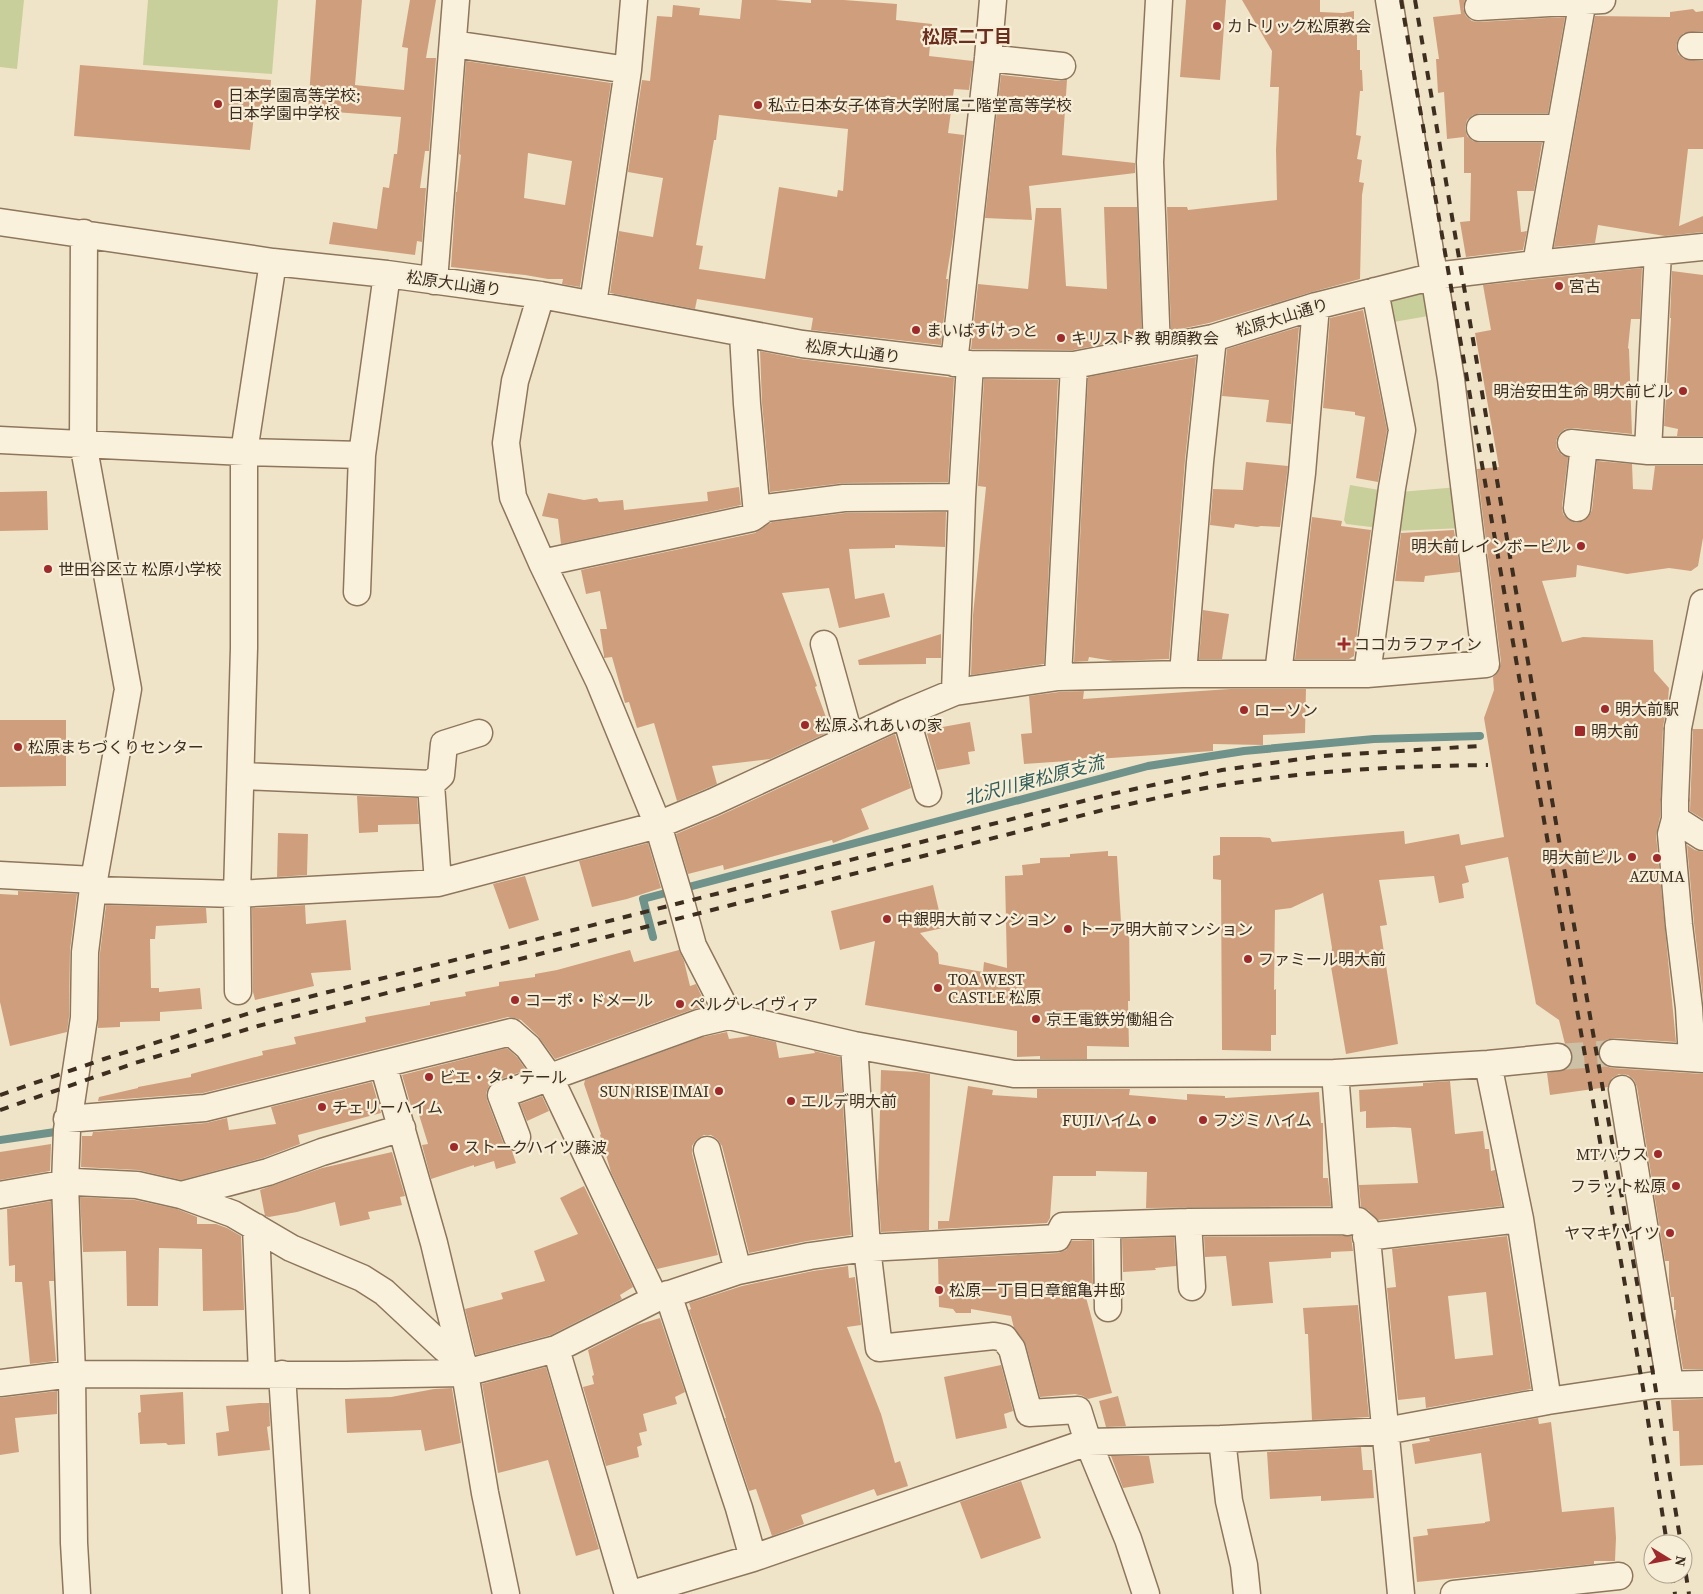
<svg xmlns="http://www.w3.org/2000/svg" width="1703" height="1594" font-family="'Source Serif 4','Noto Sans JP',serif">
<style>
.green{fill:#c9cf9b}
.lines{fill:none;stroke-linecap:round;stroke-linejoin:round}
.stream{stroke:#6f938a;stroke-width:8}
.building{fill:#cf9f7d;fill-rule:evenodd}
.minor-tunnel{stroke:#ccc0a6;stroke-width:26;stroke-dasharray:26 13;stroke-linecap:butt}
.minor-casing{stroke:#8d765c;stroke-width:29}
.minor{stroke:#faf1dc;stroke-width:26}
.rail{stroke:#3d2e20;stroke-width:4;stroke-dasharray:9 9;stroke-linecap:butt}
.minor-bridge-casing{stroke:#8d765c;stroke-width:29;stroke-linecap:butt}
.minor-bridge{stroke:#faf1dc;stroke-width:26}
.poi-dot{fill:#9e2a2b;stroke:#f7eed8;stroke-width:2}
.labels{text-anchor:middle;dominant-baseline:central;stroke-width:4.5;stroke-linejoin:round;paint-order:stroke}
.poi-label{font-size:16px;fill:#3d2e20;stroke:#f7eed8;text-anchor:start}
.street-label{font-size:16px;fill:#3d2e20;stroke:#f7eed8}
.neighbourhood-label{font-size:18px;font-weight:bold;fill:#6b2e1e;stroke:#f7eed8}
.water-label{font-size:18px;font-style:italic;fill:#2f5d5a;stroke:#f7eed8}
</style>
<rect width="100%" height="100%" fill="#f0e4c8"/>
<path class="green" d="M0,0H24L17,69L0,67Z
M148,0H278L272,74L143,65Z
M1423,286L1434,315L1388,323L1384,294Z
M1350,485L1385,491L1379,528L1346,524L1344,520Z
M1458,487L1463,528L1395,531L1400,492Z"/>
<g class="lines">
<path class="stream" d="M653,937L643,899L1148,766L1244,751L1374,739L1480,736
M0,1140L62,1131"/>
</g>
<path class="building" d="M316,0H362L355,85L404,90L408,48L402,47L410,0H436L426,58H436L429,151H425L420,188H426L422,242L417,241L415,255L329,244L333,222L377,229L383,187L389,188L394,154H397L401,117L308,110Z
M742,0H775L811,3V0H844L897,4L896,20L932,24L929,56L973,61L969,90L954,89L948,133L964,135L953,237L946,279H948L941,345L811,330L813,318L697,299L695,309L610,293L619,231L653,237L663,178L628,172L642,80L650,81L657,16L672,17L673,5L700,8L699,15L740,19ZM719,115L848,129L843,191L838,190L837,197L779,187L765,279L699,269L703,246L696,245L714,140H716Z
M1186,0H1226L1220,80L1180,77Z
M1242,0H1320V12L1343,13L1354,11V31H1357V50H1360V70H1362L1363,91H1360L1356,135L1361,136L1357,159L1362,160L1359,182L1364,183L1362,195L1360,279L1312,292L1209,323L1171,331L1167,207H1187L1188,210L1277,200L1276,150L1279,87H1270L1272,51Z
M1459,0H1465L1463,8L1466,16L1472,21L1478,22L1565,17L1548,113H1480L1473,115L1467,120L1465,128L1467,136L1473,141L1480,143H1542L1534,191H1517L1521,232L1527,231L1523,250L1466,257L1460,222L1470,221L1471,173H1464V137L1447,139L1444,92L1438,93L1436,59H1439L1433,17L1461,14Z
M1693,9L1696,12L1703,11V31L1684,33L1678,39L1676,46L1678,54L1684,59L1703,61V149H1688L1679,226L1703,216V232L1665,236L1598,225L1595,243L1554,247L1595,16L1670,17V12Z
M466,61L611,83L580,287L562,284L563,279H548L525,275L451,267L456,192H457L461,155L459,154ZM528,153L572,161L565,205L524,198Z
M80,65L271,80L269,108L255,107L250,150L74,136Z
M1001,75L1060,81L1067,80L1062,155L1135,163V173L1029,186L1032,220L985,218Z
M1104,207H1137L1142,337L1073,350L971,349L978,284L1028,289L1036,208H1061L1066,286L1107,289Z
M1642,268L1640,319H1631L1628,348L1629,349L1632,434L1573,428L1565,429L1559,434L1556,441L1557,449L1562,455L1568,457L1562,506L1563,514L1569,520L1576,523L1583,521L1589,516L1592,510L1597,461L1632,464L1633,489L1652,490L1655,466H1703V538L1698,566L1691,571L1669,568L1627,574L1577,565L1576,577L1542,581L1562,642L1583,637L1653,640L1654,671L1669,688L1668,701L1663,727L1660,817L1656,835L1676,1042L1614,1038L1606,1040L1601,1044L1598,1052L1600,1060L1605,1066L1612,1068L1703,1074V1369H1683L1675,1321L1676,1310H1674V1297H1671L1669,1282V1261H1665L1637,1087L1634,1080L1628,1075L1619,1074L1612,1078L1608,1087L1550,1095L1547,1073L1566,1069L1571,1064L1573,1055L1570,1048L1565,1044L1559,1020L1536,1004L1508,857L1465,866L1469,882L1462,884L1464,898L1439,903L1434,876L1379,880L1387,925L1380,926L1398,1044L1346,1054L1330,961L1332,948L1323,893L1291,908L1275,910L1274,990L1276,989V1035H1271V1051L1222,1050L1221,880L1213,879V856L1220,855V837H1260L1270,838L1272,842L1404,831L1405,844L1459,834L1461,845L1504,837L1484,718L1494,690L1493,677L1499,670L1501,662L1477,469L1499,467L1475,333L1491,330L1483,285Z
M1672,271L1703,275V436H1677L1678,429L1664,426L1671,318H1670Z
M1363,310L1387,430L1378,482L1356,478L1365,417L1355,415V412L1323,408L1330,318Z
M1299,327L1291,424L1266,422L1269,400L1222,396L1227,349Z
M760,351L800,359L954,378L948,482L844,483L770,492L762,403Z
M1196,357L1185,460L1169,659L1113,661L1089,657L1088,661L1074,662L1088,377Z
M984,379L1058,380L1044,664L971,675L973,615L986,487L978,486Z
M1246,462L1288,466L1280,527L1261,526L1257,527L1235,524L1234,528L1210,525L1213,489L1243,490Z
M739,487L741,505L561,544L558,519L542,516L548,493L584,500L597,498L599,502L623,500L624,510L708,501L707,492Z
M47,491L48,530L0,531V492Z
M946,512L945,547L895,545V548L849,549L855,599L884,593L890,617L839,628L829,588L782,593L817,686L815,687L831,731L770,759L712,766L717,784L677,801L654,723L637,728L629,702L625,703L612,657L604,658V656L600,629H607L600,591L586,594L581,570L755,533L772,522L845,513Z
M1312,517L1342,521L1341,526L1371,530L1354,656L1349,659H1295Z
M1454,530L1460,572L1425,576L1424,582L1395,581L1401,533Z
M1203,610L1229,614L1222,659H1199Z
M941,634V658H926V664L859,665L858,660Z
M1230,689H1306L1305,733L1263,735V745L1213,744V751L1024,764L1021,734L1032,733L1029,696L1059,692L1084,691L1083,699Z
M0,720H66V786L0,787Z
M970,722L975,751L968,752L970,764L937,770L926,730Z
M1693,729H1703V819L1690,811Z
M895,734L911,788L861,809L869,829L833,843L832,840L724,870L723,865L688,874L676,834L719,816Z
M357,796L417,798L419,824L378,825V832L359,833Z
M278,833L308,834L307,875L277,877Z
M648,843L661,888L627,899L592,907L579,861Z
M1687,845L1695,850L1703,852V999L1694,923Z
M1108,851V856H1117L1121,922L1129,923L1130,1001H1128L1129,1047L1087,1046V1059H1040V1056L1017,1057V1031L865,1005L875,941L840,950L831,911L933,885L943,928L920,933L938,953L939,964L983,972L984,962L1007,968L1005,876L1023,875L1022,865L1040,863V858L1070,857V854Z
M525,876L539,920L509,929L493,884Z
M18,891L77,894L70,950L69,1017L67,1032L10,1046L0,1002V894L18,895Z
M106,905L206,908L207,923L156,926L155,939H150L151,988H159V992L200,988L202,1009L160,1012V1021L120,1022V1027L98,1028L100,953Z
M305,905L306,924L346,920L351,970L311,973L314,986L255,1000L253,992L252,908Z
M630,950L634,962L679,950L684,961L690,986L696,984L706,1006L694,1009L555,1059L538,1036L521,1020L515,1018L508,1017L203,1093L98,1101L99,1097L138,1088V1087L191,1077V1074L263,1055L262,1051L296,1044L294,1037L366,1022L365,1017L430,1005V1002L466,996L465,992L499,986V982L535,977V974L557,970Z
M727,1032L729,1039L750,1036L776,1042L779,1058L815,1053L814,1051L840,1057L851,1235L807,1241L749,1253L722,1146L717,1139L711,1135H704L696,1140L692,1146V1153L718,1255L657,1269L611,1172L600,1135L601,1134L584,1084L585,1080L703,1037Z
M507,1048L517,1057L526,1070L495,1081L489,1086L486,1093L487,1100L503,1142L507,1148L512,1151L516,1163L496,1169L494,1161L474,1167V1165L431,1179L422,1145L428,1144L416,1105L411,1106L402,1075Z
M881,1070L917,1072L930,1074L929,1230L881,1232L878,1190Z
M1450,1081L1455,1134L1483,1131L1485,1149H1489L1491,1171L1495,1170L1502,1206L1378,1220L1368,1210L1361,1207L1359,1185L1418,1183L1411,1128L1394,1127L1366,1128V1111L1360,1112L1359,1090L1423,1086V1083Z
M372,1082L381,1113L298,1135L300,1144L263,1158L181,1180L138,1170L81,1167L82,1136H92L93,1132L206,1123L227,1118L229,1130L276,1124L271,1107Z
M968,1086L993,1090L992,1095L1037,1098V1089H1130L1129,1095L1187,1100V1094L1225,1096V1098L1319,1092L1321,1123H1323V1178H1328L1331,1206L1146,1208L1147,1172L1096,1171V1176H1053L1050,1218L1047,1223L938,1229V1221H949Z
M542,1096L549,1111L527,1121L520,1104Z
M51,1144L50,1171L0,1180V1152Z
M392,1152L405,1196L400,1197L402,1205L368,1212L370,1219L340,1226L335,1202L297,1212L269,1217L265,1216L260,1190L322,1168Z
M584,1186L633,1287L620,1295L622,1299L551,1335L476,1355L465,1309L503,1299L501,1293L545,1281L534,1251L578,1234L560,1198Z
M80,1197L135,1200L177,1209L197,1217V1224H216L227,1228L241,1236L244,1310L203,1311L202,1249L159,1248L158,1306H127L126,1251L83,1252Z
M51,1201L54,1281H49L56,1361L30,1364L22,1282H15V1265L9,1266L7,1209Z
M1343,1236H1351L1353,1251L1331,1252V1258L1269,1262L1273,1303L1232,1306L1226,1256L1205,1257L1204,1237Z
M1507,1236L1531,1389L1426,1408L1425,1397L1398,1400L1387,1288L1396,1287L1392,1249ZM1486,1292L1493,1355L1455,1359L1448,1296Z
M1174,1237L1176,1266L1155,1268L1156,1270L1123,1272L1122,1239Z
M1092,1240L1093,1291L1084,1290L1112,1393L1088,1399L1083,1396L1075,1394L1040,1397L1026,1345L1014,1328L1011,1316L971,1309V1313H956L953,1309L939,1307L938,1259L1058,1253L1066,1250L1072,1241Z
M848,1266L849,1278L855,1277L861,1325L847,1327L881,1414L895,1463L900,1461L908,1486L877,1496L874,1489L801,1515L804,1524L772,1536L756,1489L749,1491L725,1418H726L689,1310L691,1309L689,1303L742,1286L813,1271Z
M1358,1305L1369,1417L1312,1420L1308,1334H1305L1303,1308Z
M660,1318L685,1392L675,1397L677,1404L643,1414L647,1431L639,1433L642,1445L637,1447L639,1457L606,1466L583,1387L594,1384L592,1376L594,1375L588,1350L637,1325Z
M1001,1365L1013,1411L1004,1414L1007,1428L956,1439L944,1377Z
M546,1367L599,1549L576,1556L548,1460L498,1473L482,1384Z
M452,1388L461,1443L425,1451L421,1430L347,1433L345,1399L391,1397L434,1389Z
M57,1391V1414L15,1418L19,1452L0,1455V1398Z
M183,1392L185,1444L168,1445L166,1443L140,1444L138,1413L141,1412L140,1395Z
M1118,1396L1126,1426L1106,1427L1099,1401Z
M1703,1399V1465L1680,1466L1679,1431H1673L1671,1400Z
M259,1403H269L270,1426L267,1427L270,1450L218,1456L216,1433L229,1431L226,1406Z
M1538,1418L1539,1424L1551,1422L1562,1512L1614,1507L1616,1538L1615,1561H1594V1564L1417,1582L1413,1537L1428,1535L1427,1529L1485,1523V1522L1490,1521L1481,1453L1415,1464L1412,1444L1430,1441L1429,1438Z
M1361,1447L1363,1470H1372L1374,1498L1321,1501V1496L1270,1499L1267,1452Z
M1111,1456H1149L1154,1483L1123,1488Z
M1021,1481L1041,1538L981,1559L960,1502Z"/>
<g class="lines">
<path class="minor-tunnel" d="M1558,1057L1613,1053"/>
<g class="minor-casing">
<path id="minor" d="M1478,7L1602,0
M453,44L628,70
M1691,46H1703
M988,58L1062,66
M1480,128H1560
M0,222L273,262L387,274L541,295L802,344L970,364L1074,365L1213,338L1316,306L1435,276L1536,264L1703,247
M1536,264L1583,0
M434,281L456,0
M541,295L515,381L506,443L513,497L542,563L599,681L658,825L681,902L693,946L729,1016L854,1045L1014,1074L1335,1073L1488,1064L1558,1057
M593,304L628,70L634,0
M743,334L747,404L757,514
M1157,349L1150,162L1159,0
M954,363L988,58L993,0
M0,440L244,452L362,455
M1571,443L1648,451H1703
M1648,451L1658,252
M1577,508L1584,445
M542,563L752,518L766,508L844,498L962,497
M357,592L362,455L387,274
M824,644L850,738
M1183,674L1200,462L1213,338
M1278,674L1302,473L1316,306
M1367,674L1392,488L1402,430L1375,291
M1058,677L1074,365
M955,692L962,497L970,364
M905,713L928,793
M1678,728L1703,603
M242,776L431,784L441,775L444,744L479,733
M431,784L438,883
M1675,801V819L1671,834L1679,925L1689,1008L1692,1058
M1675,819L1703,837
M0,875L94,880
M92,890L237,894L438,883L658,825L713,802L905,713L955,692L1058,677L1183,674H1367L1486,664L1451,379L1389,0
M238,991L237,894L244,648V452L273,262
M854,1045L867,1248L879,1348L994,1336L1004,1338L1012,1349L1029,1413L1078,1410L1088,1442L1128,1539L1146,1594
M1613,1053L1703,1059
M383,1064L434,1243L465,1373L485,1493L506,1594
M1488,1064L1520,1219L1548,1401
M1335,1073L1347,1222
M1622,1089L1670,1384
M67,1119L205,1108L511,1032L528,1047L550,1078L655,1299
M517,1137L501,1095L699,1023L729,1016
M707,1150L738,1271
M0,1195L74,1182L137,1185L181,1195L268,1172L322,1152L402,1128
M181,1195L233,1214L291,1248L362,1278L384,1292L444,1348L463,1362
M1188,1222L1192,1287
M1107,1225L1108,1308
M256,1227L262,1374
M1366,1237L1520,1219
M668,1294L739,1508L753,1558
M556,1349L628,1594
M282,1374L296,1594
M0,1383L72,1374L346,1375L465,1373L556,1349L655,1299L738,1271L810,1256L867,1248L1057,1238L1063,1226L1188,1222L1358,1221L1366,1228L1401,1594
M1222,1439L1229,1501L1244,1565L1247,1594
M77,1594L74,1543L72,1374L65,1184L67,1130L84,1018L85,952L94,880L128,689L83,443L84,233
M632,1594L753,1558L1088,1442L1222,1439L1385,1431L1548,1401L1655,1385L1703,1384
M1454,1594L1619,1576"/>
</g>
<use href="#minor" class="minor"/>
<path class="rail" d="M1401,0L1643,1388L1667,1544
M1415,0L1540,732L1655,1385L1681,1544
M0,1095L104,1059L269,1007L1107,795L1222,770L1322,756L1479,746
M0,1110L135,1063L258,1026L1111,808C1144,801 1178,793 1211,787C1302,771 1395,766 1488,765
M1683,1556L1689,1594
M1672,1574L1675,1594"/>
<g class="minor-bridge-casing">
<path id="minor-bridge" d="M1675,801L1678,728"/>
</g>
<use href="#minor-bridge" class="minor-bridge"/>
</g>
<g class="poi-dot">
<circle cx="1217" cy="26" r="5"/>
<circle cx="218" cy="104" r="5"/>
<circle cx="758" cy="105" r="5"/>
<circle cx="1559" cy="286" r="5"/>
<circle cx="916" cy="330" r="5"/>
<circle cx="1061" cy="338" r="5"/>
<circle cx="1683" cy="391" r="5"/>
<circle cx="1581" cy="546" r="5"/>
<circle cx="48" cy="569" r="5"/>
<path d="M1341.5 636.5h5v5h5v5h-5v5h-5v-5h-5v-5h5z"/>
<circle cx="1605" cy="709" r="5"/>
<circle cx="1244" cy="710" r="5"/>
<circle cx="805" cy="725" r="5"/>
<rect x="1574" y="725" width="12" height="12" rx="2.5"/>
<circle cx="18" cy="747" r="5"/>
<circle cx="1632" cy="857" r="5"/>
<circle cx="1657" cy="858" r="5"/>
<circle cx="887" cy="919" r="5"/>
<circle cx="1068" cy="929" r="5"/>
<circle cx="1248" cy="959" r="5"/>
<circle cx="938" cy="988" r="5"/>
<circle cx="515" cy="1000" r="5"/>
<circle cx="680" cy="1004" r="5"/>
<circle cx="1036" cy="1019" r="5"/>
<circle cx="429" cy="1077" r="5"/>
<circle cx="719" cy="1091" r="5"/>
<circle cx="791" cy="1101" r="5"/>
<circle cx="322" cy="1107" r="5"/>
<circle cx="1152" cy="1120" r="5"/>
<circle cx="1203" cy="1120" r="5"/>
<circle cx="454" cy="1147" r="5"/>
<circle cx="1658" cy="1154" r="5"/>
<circle cx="1676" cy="1186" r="5"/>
<circle cx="1670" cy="1233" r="5"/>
<circle cx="939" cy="1290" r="5"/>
</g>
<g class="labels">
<g class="poi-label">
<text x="1227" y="26">カトリック松原教会</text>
<text x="228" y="95">日本学園高等学校;<tspan x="228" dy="18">日本学園中学校</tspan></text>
<text x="768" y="105">私立日本女子体育大学附属二階堂高等学校</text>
<text x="1569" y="286">宮古</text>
<text x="926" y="330">まいばすけっと</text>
<text x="1071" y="338">キリスト教 朝顔教会</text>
<text x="1673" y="391" text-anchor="end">明治安田生命 明大前ビル</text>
<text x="1571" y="546" text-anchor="end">明大前レインボービル</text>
<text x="58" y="569">世田谷区立 松原小学校</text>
<text x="1354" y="644">ココカラファイン</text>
<text x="1615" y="709">明大前駅</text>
<text x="1254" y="710">ローソン</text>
<text x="815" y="725">松原ふれあいの家</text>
<text x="1591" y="731">明大前</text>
<text x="28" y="747">松原まちづくりセンター</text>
<text x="1622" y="857" text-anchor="end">明大前ビル</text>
<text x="1657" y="876" text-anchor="middle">AZUMA</text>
<text x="897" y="919">中銀明大前マンション</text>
<text x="1078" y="929">トーア明大前マンション</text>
<text x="1258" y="959">ファミール明大前</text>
<text x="948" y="979">TOA WEST<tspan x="948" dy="18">CASTLE 松原</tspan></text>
<text x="525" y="1000">コーポ・ドメール</text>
<text x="690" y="1004">ペルグレイヴィア</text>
<text x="1046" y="1019">京王電鉄労働組合</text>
<text x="439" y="1077">ビエ・タ・テール</text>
<text x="709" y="1091" text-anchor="end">SUN RISE IMAI</text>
<text x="801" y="1101">エルデ明大前</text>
<text x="332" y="1107">チェリーハイム</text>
<text x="1142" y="1120" text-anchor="end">FUJIハイム</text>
<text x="1213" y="1120">フジミ ハイム</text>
<text x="464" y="1147">ストークハイツ藤波</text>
<text x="1648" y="1154" text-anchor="end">MTハウス</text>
<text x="1666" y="1186" text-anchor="end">フラット松原</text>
<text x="1660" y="1233" text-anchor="end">ヤマキハイツ</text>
<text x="949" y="1290">松原一丁目日章館亀井邸</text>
</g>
<g class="street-label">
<text transform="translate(454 283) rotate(8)">松原大山通り</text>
<text transform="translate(1282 317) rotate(-17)">松原大山通り</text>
<text transform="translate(853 351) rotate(7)">松原大山通り</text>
</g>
<g class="neighbourhood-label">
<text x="967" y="36">松原二丁目</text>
</g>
<g class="water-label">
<text transform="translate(1034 780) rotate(-15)">北沢川東松原支流</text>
</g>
</g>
<g transform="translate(1668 1559) rotate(100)"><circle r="24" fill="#f7eed8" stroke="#ada18e"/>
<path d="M0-4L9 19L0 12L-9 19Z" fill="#9e2a2b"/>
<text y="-8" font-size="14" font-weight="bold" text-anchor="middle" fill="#3d2e20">N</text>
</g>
</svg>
